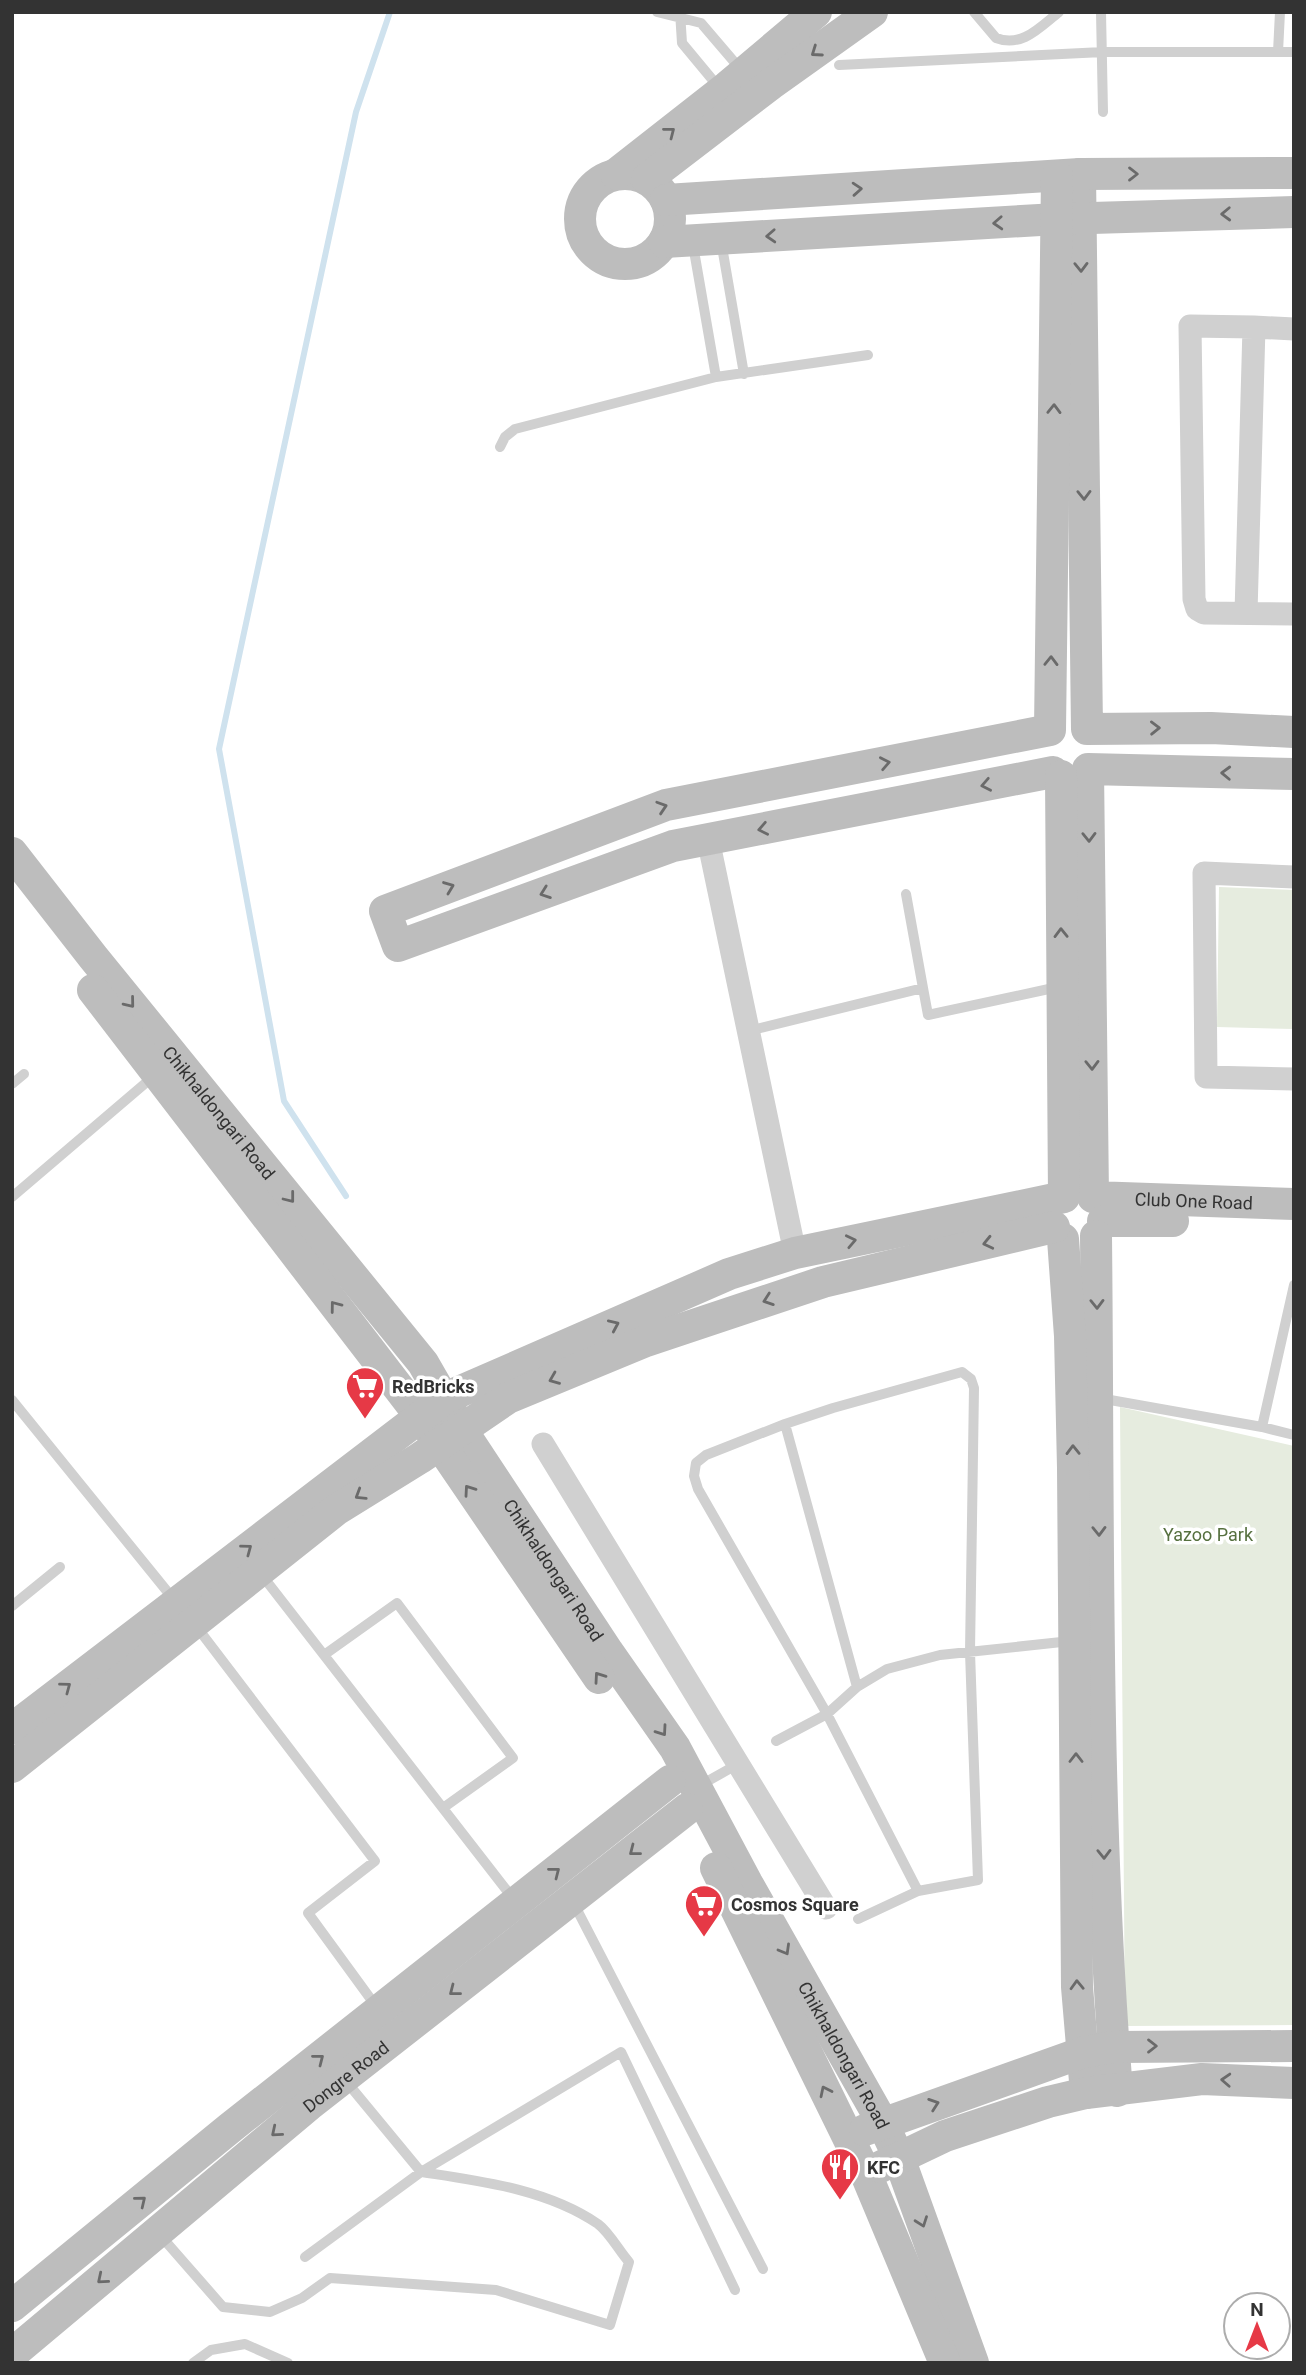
<svg xmlns="http://www.w3.org/2000/svg" width="1306" height="2375" font-family="Roboto,sans-serif">
<style>
.green{fill:#e6ecdf}
.lines{fill:none;stroke-linecap:round;stroke-linejoin:round}
.stream{stroke:#cfe2ee;stroke-width:6}
.lane{stroke:#d0d0d0;stroke-width:10}
.street{stroke:#d0d0d0;stroke-width:23}
.secondary{stroke:#bdbdbd;stroke-width:32}
.oneway{stroke:#6a6a6a}
.labels{text-anchor:middle;dominant-baseline:central;stroke-width:7;stroke-linejoin:round;paint-order:stroke}
.street-label{font-size:18px;fill:#333;stroke:#fff}
.poi-label{font-size:18px;font-weight:bold;fill:#333;stroke:#fff;text-anchor:start}
.park-label{font-size:18px;fill:#56703f;stroke:#fff}
</style>
<rect width="100%" height="100%" fill="#fff"/>
<path class="green" d="M1219,887L1294,890V1029L1217,1027Z
M1120,1407L1294,1446V2025L1125,2026Z"/>
<g class="lines">
<path class="stream" d="M346,1196L284,1101L219,749L356,112L390,12"/>
<path class="lane" d="M657,12L701,23L742,71
M680,12L682,43L721,90
M974,12L996,38C1022,48 1040,27 1059,12
M1101,12L1103,112
M1278,52L1280,12
M839,65L1103,52H1294
M721,241L744,374
M693,245L716,377
M500,447L505,437L515,429L716,377L868,355
M906,894L923,988
M748,1031L923,988L928,1015L1058,987
M12,1084L24,1074
M12,1197L155,1075
M1294,1285L1262,1427L1294,1435
M962,1372L971,1379L974,1388L970,1652L978,1880L918,1891L827,1714L698,1489L694,1476L696,1463L706,1455L785,1424L833,1408Z
M1099,1398L1262,1427
M12,1400L175,1601
M785,1424L857,1687
M261,1574L515,1901
M12,1606L60,1567
M196,1626L375,1861L308,1913L378,2009
M324,1655L397,1603L513,1758L443,1808
M776,1741L827,1714L857,1687L887,1669L940,1655L1071,1641
M699,1786L738,1764
M573,1902L763,2269
M858,1919L918,1891
M160,2235L223,2307L270,2312L302,2298L330,2278L496,2290L610,2325L629,2262C619,2251 610,2233 598,2224C547,2189 480,2181 421,2172L345,2080
M305,2257L421,2172L621,2052L735,2290
M193,2363L211,2350L245,2344L288,2363"/>
<path class="street" d="M1254,327L1190,326L1194,599L1197,609L1204,613L1294,614
M1246,613L1254,327L1294,329
M708,839L795,1253
M1294,877L1204,873L1206,1077L1294,1079
M543,1444L826,1908"/>
<g class="secondary">
<circle cx="625" cy="219" r="45"/>
<path d="M616,174L727,87L816,12"/>
<path d="M1080,174L1087,729L1211,728L1294,732"/>
<path d="M647,179L771,84L872,12"/>
<path d="M666,200L1080,174L1294,173"/>
<path d="M664,242L1057,219L1294,212"/>
<path d="M1053,772L673,846L398,946L385,911L666,805L1050,730L1057,176"/>
<path id="s1" d="M1294,774L1088,769L1093,1197L1294,1204"/>
<path id="s2" d="M12,853L93,957L423,1363L461,1429L608,1652L675,1748L747,1883L882,2122L899,2158L973,2363"/>
<path d="M93,990L421,1417L599,1678"/>
<path d="M1103,1221H1173"/>
<path d="M1096,1236C1099,1520 1094,1806 1117,2091"/>
<path d="M1063,1239L1070,1336L1073,1468L1077,1987L1086,2093"/>
<path d="M12,1729L445,1398L729,1274L795,1253L1064,1197L1061,776"/>
<path d="M12,1767L336,1510L420,1458L508,1398L646,1341L823,1282L1054,1227"/>
<path d="M716,1868L866,2174L945,2363"/>
<path d="M865,2130L1081,2053L1113,2047L1294,2046"/>
<path d="M880,2167L945,2136L1048,2102L1086,2093L1202,2079L1294,2083"/>
<path d="M12,2306L230,2128L670,1781"/>
<path id="s3" d="M12,2354L309,2105L687,1809"/>
</g>
</g>
<defs><path id="oneway-chevron" d="M-2-3.5L2.5 0L-2 3.5" fill="none" stroke-width="1.6" stroke-linecap="round" stroke-linejoin="round" transform="scale(1.75)"/></defs>
<g class="oneway">
<use href="#oneway-chevron" transform="translate(816 52) rotate(145)"/>
<use href="#oneway-chevron" transform="translate(670 132) rotate(-38)"/>
<use href="#oneway-chevron" transform="translate(1133 174)"/>
<use href="#oneway-chevron" transform="translate(857 189) rotate(-4)"/>
<use href="#oneway-chevron" transform="translate(1226 214) rotate(178)"/>
<use href="#oneway-chevron" transform="translate(998 223) rotate(177)"/>
<use href="#oneway-chevron" transform="translate(771 236) rotate(177)"/>
<use href="#oneway-chevron" transform="translate(1081 267) rotate(89)"/>
<use href="#oneway-chevron" transform="translate(1054 409) rotate(-89)"/>
<use href="#oneway-chevron" transform="translate(1084 495) rotate(89)"/>
<use href="#oneway-chevron" transform="translate(1051 661) rotate(-89)"/>
<use href="#oneway-chevron" transform="translate(1155 728) rotate(-1)"/>
<use href="#oneway-chevron" transform="translate(885 763) rotate(-11)"/>
<use href="#oneway-chevron" transform="translate(1226 773) rotate(-178)"/>
<use href="#oneway-chevron" transform="translate(986 785) rotate(169)"/>
<use href="#oneway-chevron" transform="translate(662 807) rotate(-18)"/>
<use href="#oneway-chevron" transform="translate(763 829) rotate(169)"/>
<use href="#oneway-chevron" transform="translate(1089 837) rotate(89)"/>
<use href="#oneway-chevron" transform="translate(449 887) rotate(-21)"/>
<use href="#oneway-chevron" transform="translate(545 893) rotate(160)"/>
<use href="#oneway-chevron" transform="translate(1061 933) rotate(-91)"/>
<use href="#oneway-chevron" transform="translate(130 1003) rotate(51)"/>
<use href="#oneway-chevron" transform="translate(1092 1065) rotate(89)"/>
<use href="#oneway-chevron" transform="translate(290 1198) rotate(52)"/>
<use href="#oneway-chevron" transform="translate(851 1241) rotate(-12)"/>
<use href="#oneway-chevron" transform="translate(988 1243) rotate(167)"/>
<use href="#oneway-chevron" transform="translate(768 1300) rotate(161)"/>
<use href="#oneway-chevron" transform="translate(1097 1304) rotate(89)"/>
<use href="#oneway-chevron" transform="translate(335 1306) rotate(-127)"/>
<use href="#oneway-chevron" transform="translate(614 1325) rotate(-24)"/>
<use href="#oneway-chevron" transform="translate(554 1379) rotate(158)"/>
<use href="#oneway-chevron" transform="translate(1073 1450) rotate(-91)"/>
<use href="#oneway-chevron" transform="translate(469 1490) rotate(-125)"/>
<use href="#oneway-chevron" transform="translate(360 1495) rotate(148)"/>
<use href="#oneway-chevron" transform="translate(1099 1531) rotate(89)"/>
<use href="#oneway-chevron" transform="translate(247 1549) rotate(-37)"/>
<use href="#oneway-chevron" transform="translate(599 1677) rotate(-125)"/>
<use href="#oneway-chevron" transform="translate(66 1687) rotate(-37)"/>
<use href="#oneway-chevron" transform="translate(662 1731) rotate(55)"/>
<use href="#oneway-chevron" transform="translate(1076 1758) rotate(-90)"/>
<use href="#oneway-chevron" transform="translate(634 1851) rotate(142)"/>
<use href="#oneway-chevron" transform="translate(1104 1854) rotate(89)"/>
<use href="#oneway-chevron" transform="translate(555 1872) rotate(-38)"/>
<use href="#oneway-chevron" transform="translate(785 1950) rotate(60)"/>
<use href="#oneway-chevron" transform="translate(1077 1985) rotate(-92)"/>
<use href="#oneway-chevron" transform="translate(454 1991) rotate(142)"/>
<use href="#oneway-chevron" transform="translate(1152 2046)"/>
<use href="#oneway-chevron" transform="translate(319 2059) rotate(-38)"/>
<use href="#oneway-chevron" transform="translate(1226 2080) rotate(-177)"/>
<use href="#oneway-chevron" transform="translate(825 2091) rotate(-116)"/>
<use href="#oneway-chevron" transform="translate(934 2104) rotate(-19)"/>
<use href="#oneway-chevron" transform="translate(276 2132) rotate(140)"/>
<use href="#oneway-chevron" transform="translate(141 2201) rotate(-39)"/>
<use href="#oneway-chevron" transform="translate(922 2222) rotate(70)"/>
<use href="#oneway-chevron" transform="translate(102 2279) rotate(140)"/>
</g>
<defs>
<g id="supermarket-pin" transform="scale(2.0125)"><path d="M0 17L-7.5 6A9.5 9.5 0 1 1 7.5 6Z" fill="#e63946" stroke="#fff"/><path d="M-6-5.5h2.5l.6 2H6L4.5 2H-2.5L-4.4-4H-6ZM-1.5 3.2a1.3 1.3 0 1 0 .1 0ZM3 3.2a1.3 1.3 0 1 0 .1 0Z" fill="#fff"/></g>
<g id="restaurant-pin" transform="scale(2.0125)"><path d="M0 17L-7.5 6A9.5 9.5 0 1 1 7.5 6Z" fill="#e63946" stroke="#fff"/><path d="M-5-6h1v4h1v-4h1v4h1v-4h1v5L-1.5 .5V6h-2V.5L-5-1ZM5-6V6H3V1.5H1.5Q1.5-4 5-6Z" fill="#fff"/></g>
</defs>
<g fill-rule="evenodd">
<use href="#supermarket-pin" x="365" y="1386"/>
<use href="#supermarket-pin" x="704" y="1904"/>
<use href="#restaurant-pin" x="840" y="2167"/>
</g>
<g class="labels">
<g class="street-label">
<text stroke="none"><textPath href="#s2" startOffset="332">Chikhaldongari Road</textPath></text>
<text stroke="none"><textPath href="#s1" startOffset="735">Club One Road</textPath></text>
<text stroke="none"><textPath href="#s2" startOffset="900">Chikhaldongari Road</textPath></text>
<text stroke="none"><textPath href="#s2" startOffset="1466">Chikhaldongari Road</textPath></text>
<text stroke="none"><textPath href="#s3" startOffset="434">Dongre Road</textPath></text>
</g>
<g class="poi-label">
<text x="392" y="1386">RedBricks</text>
<text x="731" y="1904">Cosmos Square</text>
<text x="867" y="2167">KFC</text>
</g>
<g class="park-label">
<text x="1208" y="1534">Yazoo Park</text>
</g>
</g>
<rect width="1306" height="2375" fill="none" stroke="#333333" stroke-width="28"/>
<g transform="translate(1257 2326)"><circle r="33" fill="#ffffff" stroke="#adadad" stroke-width="2"/>
<path d="M0-5L12 26L0 18L-12 26Z" fill="#e63946"/>
<text y="-10" font-size="19" font-weight="bold" text-anchor="middle" fill="#333333">N</text>
</g>
</svg>
